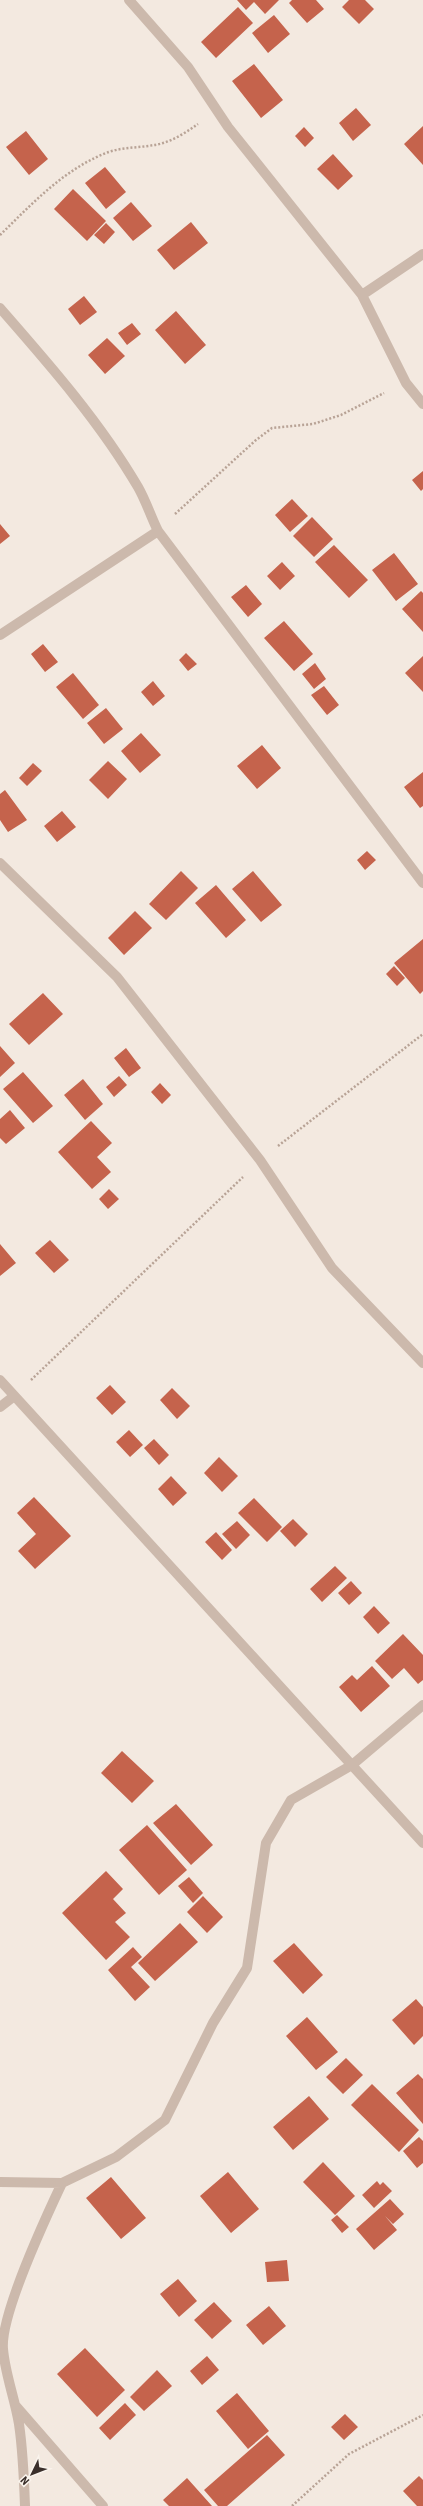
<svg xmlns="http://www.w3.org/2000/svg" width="423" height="2506" font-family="'Roboto Condensed',sans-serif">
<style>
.building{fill:#c5634c}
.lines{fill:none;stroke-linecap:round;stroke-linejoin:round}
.path{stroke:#b8a396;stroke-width:2.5;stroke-dasharray:2 2;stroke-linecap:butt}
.minor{stroke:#ccb9ac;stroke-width:10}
</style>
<rect width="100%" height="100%" fill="#f3e9e0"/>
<path class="building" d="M237,0H279L265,14L254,2L246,10Z
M292,0H316L324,9L307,23L289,3Z
M349,0H365L374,9L359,24L342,7Z
M238,7L253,23L216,58L201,42Z
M274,15L290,34L268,53L252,33Z
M254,64L283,100L261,118L232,81Z
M356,108L371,125L353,141L339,123Z
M423,126V165L404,144Z
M304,127L314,138L305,147L295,136Z
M26,131L48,159L29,175L6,147Z
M333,154L353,176L338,190L317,169Z
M105,167L126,192L106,209L85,183Z
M73,189L106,221L87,241L54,209Z
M131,202L152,226L133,241L113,218Z
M191,222L208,243L174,270L157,250Z
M106,223L115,232L104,244L94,235Z
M84,296L97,312L80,325L68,309Z
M176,311L206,345L185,364L155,330Z
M132,323L141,334L127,345L118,333Z
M107,338L125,356L105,374L88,355Z
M423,471V489L421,491L412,480Z
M292,499L308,516L290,532L275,515Z
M312,517L333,539L314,557L293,536Z
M0,524L10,536L0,544Z
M334,545L368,580L349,598L315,562Z
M394,553L418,584L396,601L372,570Z
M282,562L295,576L280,590L267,576Z
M246,585L262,604L248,617L231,597Z
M421,591L423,593V632L402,609Z
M284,621L313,654L294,671L264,638Z
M43,644L58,662L45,672L31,654Z
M186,653L197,664L188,671L179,660Z
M423,656V692L405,673Z
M315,663L326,679L314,689L302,674Z
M73,673L99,705L83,719L56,687Z
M153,681L165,696L153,706L141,692Z
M324,686L339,705L327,715L311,695Z
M106,708L123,729L104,744L87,723Z
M141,733L161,755L140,773L121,751Z
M262,745L281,768L257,789L237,766Z
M108,761L127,779L108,799L89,780Z
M33,763L42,771L27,786L19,778Z
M423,772V806L420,808L404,787Z
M5,790L27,820L8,832L0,820V794Z
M62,811L76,827L57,842L44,826Z
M367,851L376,860L365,870L357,860Z
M181,871L198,888L166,920L149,904Z
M253,871L282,905L261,922L232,889Z
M216,885L246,920L226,938L195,903Z
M135,911L152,928L124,955L108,938Z
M423,939V991L420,994L394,963Z
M394,966L405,978L397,986L386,974Z
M43,993L63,1014L29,1045L9,1024Z
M0,1046L15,1063L0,1077Z
M126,1048L141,1068L129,1077L114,1058Z
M23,1072L53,1106L33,1123L3,1089Z
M119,1076L127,1085L114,1097L106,1087Z
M83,1079L103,1104L85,1120L64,1095Z
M160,1083L171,1095L162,1104L151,1092Z
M10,1110L25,1128L6,1144L0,1138V1119Z
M91,1121L112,1143L97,1157L111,1172L92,1189L58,1152Z
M109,1189L119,1199L108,1209L99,1199Z
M50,1240L69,1260L54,1273L35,1253Z
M0,1244L16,1263L0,1276Z
M110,1385L126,1402L112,1415L96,1398Z
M172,1388L190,1406L177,1419L160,1400Z
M129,1430L143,1445L130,1457L116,1442Z
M154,1439L169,1455L159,1465L144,1448Z
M219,1457L238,1476L222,1492L204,1473Z
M171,1476L187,1493L173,1506L158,1489Z
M34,1497L71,1536L35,1569L18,1551L36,1534L17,1513Z
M254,1498L282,1527L267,1542L238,1513Z
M293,1519L308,1534L295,1547L280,1531Z
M237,1521L250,1535L236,1549L222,1534Z
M216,1532L232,1550L222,1560L205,1542Z
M335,1566L347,1578L322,1602L310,1589Z
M351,1581L362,1593L349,1605L338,1593Z
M374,1606L390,1623L378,1634L363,1617Z
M403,1634L423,1655V1680L418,1684L404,1668L392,1679L375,1661Z
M372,1666L390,1686L361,1712L339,1687L352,1675L357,1680Z
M122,1751L154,1781L132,1803L101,1773Z
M176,1804L213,1845L191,1865L153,1823Z
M147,1825L187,1870L159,1895L119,1850Z
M106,1871L123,1889L113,1899L126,1913L115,1922L130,1937L106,1960L62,1913Z
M189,1877L203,1893L193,1903L178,1886Z
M203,1896L223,1917L207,1933L187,1912Z
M180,1923L198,1942L155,1981L138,1963Z
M294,1943L323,1975L303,1994L273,1961Z
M133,1947L142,1957L131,1967L150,1987L135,2001L108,1970Z
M416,1999L423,2007V2036L414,2045L392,2020Z
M307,2017L338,2052L316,2070L286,2036Z
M346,2058L363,2075L343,2094L326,2077Z
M418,2074L423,2079V2124L396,2093Z
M372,2084L419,2130L399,2152L351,2105Z
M309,2096L329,2119L293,2150L273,2127Z
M419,2137L423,2141V2163L417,2168L403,2151Z
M323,2162L355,2196L335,2215L303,2182Z
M228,2172L259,2209L231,2233L200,2196Z
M111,2177L146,2218L121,2239L86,2198Z
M377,2181L380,2185L383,2182L392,2191L374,2208L362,2195Z
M390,2199L404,2214L393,2224L385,2216L397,2230L374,2250L356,2229Z
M337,2215L349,2227L342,2233L331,2220Z
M287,2260L289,2281L267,2282L265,2262Z
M178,2279L197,2301L179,2317L160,2294Z
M214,2302L232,2321L212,2339L194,2320Z
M269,2306L286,2326L263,2345L246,2325Z
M85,2348L125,2390L97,2417L57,2374Z
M207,2356L219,2370L202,2385L190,2371Z
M157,2370L172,2386L144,2411L130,2397Z
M237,2393L269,2431L248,2449L216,2411Z
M125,2403L136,2415L110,2440L99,2428Z
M345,2414L358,2427L344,2440L331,2427Z
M267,2435L285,2455L227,2506H218L204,2490Z
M419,2476L423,2480V2506H417L403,2491Z
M187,2478L212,2506H169L163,2500Z"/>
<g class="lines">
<path class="path" d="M0,235C32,204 63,170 106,153C121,147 138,148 154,145C170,143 185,133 198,124
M175,514L256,440L272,428L313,424L341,415L384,393
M278,1146L423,1034
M31,1380L243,1177
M292,2506L349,2454L423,2415"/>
<path class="minor" d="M129,0L188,67L228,127L362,295L406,383L423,404
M362,295L423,254
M0,308C49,364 100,422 138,487C146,501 151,517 158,531L423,883
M0,635L158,531
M0,863L117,977L260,1160L332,1268L423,1363
M0,1380L423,1843
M0,1407L13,1397
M0,2182L62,2183L116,2157L165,2120L213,2023L247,1968L266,1843L291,1800L352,1765L423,1705
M15,2405L103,2506
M25,2506C24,2478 23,2451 19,2424C15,2399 5,2374 3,2349C0,2315 46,2217 62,2183"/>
</g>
<g transform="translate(32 2474) rotate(227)" stroke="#faf4ed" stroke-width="3" paint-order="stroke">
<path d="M0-3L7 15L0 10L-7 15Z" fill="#3a2f2b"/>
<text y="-6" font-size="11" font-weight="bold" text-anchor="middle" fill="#3a2f2b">N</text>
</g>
</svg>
